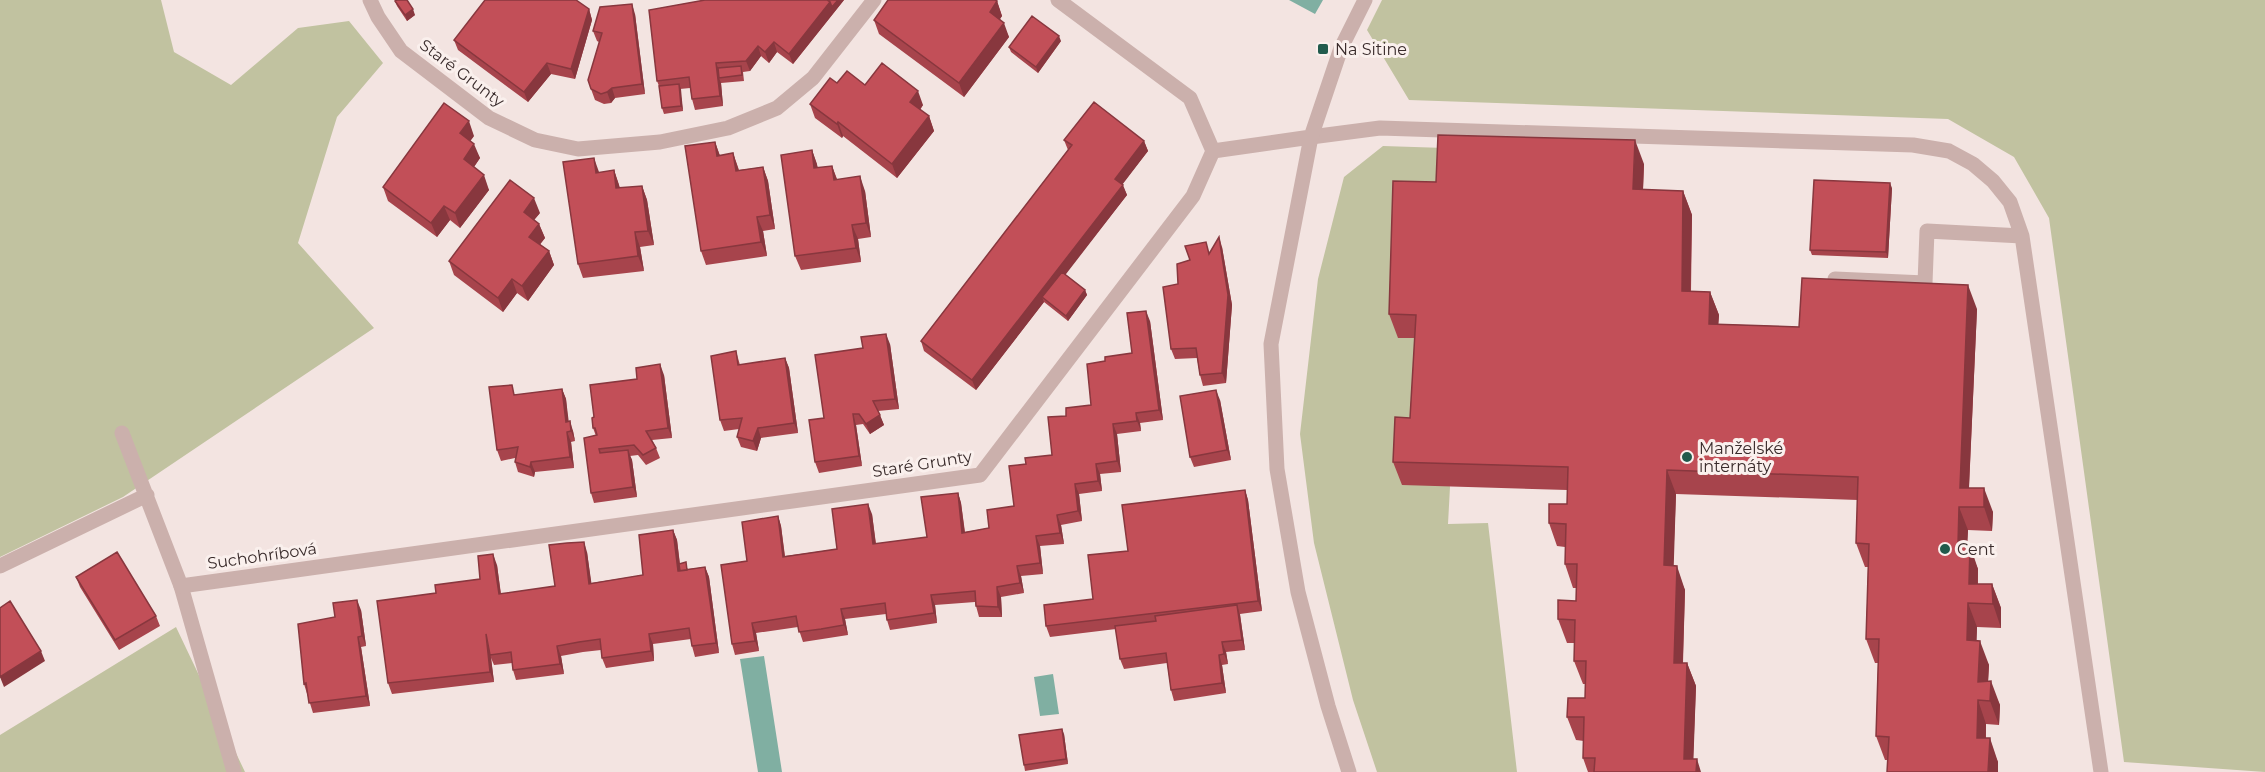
<svg xmlns="http://www.w3.org/2000/svg" width="2265" height="772" font-family="Montserrat,sans-serif">
<style>
.green{fill:#c1c2a0}
.water{fill:#80afa2}
.lines{fill:none;stroke-linecap:round;stroke-linejoin:round}
.service{stroke:#cbb0ac;stroke-width:15}
.minor{stroke:#cbb0ac;stroke-width:15}
.wall{fill:#a7444c}
.shaded-wall{fill:#88373e}
.building{fill:#c24f58;stroke:#88373e;stroke-width:1.5}
.poi-dot{fill:#215a4c;stroke:#faf0ed;stroke-width:2}
.labels{text-anchor:middle;dominant-baseline:central;stroke-width:6;stroke-linejoin:round;paint-order:stroke}
.poi-label{font-size:16px;fill:#392b2b;stroke:#faf0ed;text-anchor:start}
.street-label{font-size:16px;fill:#392b2b;stroke:#faf0ed}
</style>
<rect width="100%" height="100%" fill="#f3e4e1"/>
<path class="green" d="M0,0H161L174,52L231,85L298,28L349,21L383,63L337,117L298,243L374,328L123,497L0,557Z
M1382,0H2265V772L2124,762L2049,218L2014,157L1948,119L1409,100L1367,30Z
M1383,146L1445,148L1398,337L1424,338L1450,487L1448,524L1488,523L1517,772H1377L1353,700L1314,543L1300,434L1318,279L1344,177Z
M176,627L245,772H0V735Z"/>
<path class="water" d="M1289,0H1323L1315,14Z
M764,656L782,772H758L740,659Z
M1053,674L1059,714L1040,716L1034,677Z"/>
<g class="lines">
<path class="service" d="M1311,137L1380,128L1913,145L1949,151L1973,164L1993,181L2010,202L2022,236L2101,772
M1835,279L1925,283L1927,231L2022,236
M181,586L234,772"/>
<path class="minor" d="M370,0L378,17L401,51L489,118L535,140L578,149L660,142L728,128L777,108L813,78L874,0
M1058,0L1190,98L1213,151
M122,433L181,586L980,475L1193,196L1213,151L1311,137
M0,566L147,495
M1349,772L1328,706L1298,592L1277,469L1271,344L1311,137L1341,48L1365,0"/>
</g>
<path class="wall" d="M705,0H844L793,64L777,52L769,63L761,56L750,71L743,72L744,81L721,83L723,106L695,110L692,99L690,88L680,89L683,111L664,114L662,108L659,86L657,81Z
M395,1L415,15L407,21L397,6Z
M997,1L1002,16L1000,19L1009,37L964,97L879,34L874,20Z
M589,9L592,20L575,79L551,74L528,102L458,50L454,40Z
M635,14L645,94L615,98L611,103L604,104L595,100L591,89L599,42L597,41L593,31Z
M1061,41L1038,73L1011,52L1009,47Z
M837,83L865,85L923,105L920,110L929,116L934,131L897,178L843,136L842,138L815,118L810,104Z
M474,136L470,141L480,158L474,167L489,190L460,228L450,220L437,237L388,201L383,187Z
M1064,140L1144,141L1148,151L1122,184L1127,195L1065,274L1085,290L1087,295L1068,321L1044,302L976,390L924,351L921,341L1068,150Z
M715,142L720,156L733,153L739,170L763,167L768,181L775,229L763,231L767,256L706,265L701,251Z
M812,150L818,168L832,166L837,179L865,191L871,237L858,239L861,262L801,270L795,256Z
M1644,164L1643,190L1683,191L1692,215L1691,291L1710,292L1719,315L1718,324L1799,327L1977,309L1969,488L1993,512L1992,531L1968,530L1967,545L1978,569V584H1992L2001,608V628L1977,627L1976,641L1989,665L1988,681L2000,705L1999,725L1986,724V738L1998,762L1885,760L1876,736L1878,663H1875L1866,639L1868,567H1865L1856,543L1858,500L1676,494L1673,566L1685,590L1683,663H1687L1696,686L1693,759L1696,772H1588L1583,758L1584,741L1576,740L1567,717L1585,698V684H1583L1574,661V643H1567L1558,619L1576,601V588H1573L1565,564V547L1557,546L1549,523L1567,504V490L1402,485L1393,462L1410,418L1415,338H1398L1389,314L1436,182Z
M614,170L620,188L642,186L647,200L654,245L640,247L644,271L583,278L578,264L599,173Z
M1892,188L1888,258L1812,255L1810,250Z
M540,213L534,220L539,224L545,238L540,244L549,251L554,265L528,301L517,293L503,312L454,275L449,261Z
M1222,247L1232,305L1226,383L1203,386L1200,375L1197,358L1175,359L1171,349L1178,284L1190,260Z
M1150,321L1163,420L1140,423L1141,431L1117,434L1121,472L1100,474L1102,491L1079,494L1082,521L1061,525L1064,544L1040,546L1043,574L1021,576L1024,593L1001,597L1002,617H979L976,606L975,602L935,605L937,623L890,630L887,620L886,614L845,619L848,635L803,642L798,627L756,633L759,651L735,655L732,644L747,561L778,516L781,526L785,556L837,549L872,514L876,544L927,537L958,493L961,503L965,532L989,528L1014,506L1026,464L1052,455L1066,416L1091,405L1105,361L1132,353Z
M890,344L899,409L878,411L884,425L870,434L863,424L856,425L862,466L819,473L815,462L824,418Z
M736,351L740,365L785,358L789,368L798,433L761,438L757,451L741,447L737,437L739,429L724,431L720,420Z
M664,375L672,438L652,440L656,448L660,458L646,465L638,455L630,456L632,460L637,497L594,503L591,493L596,436L593,428Z
M562,389L566,399L568,422L573,431L575,441L571,442L574,468L535,472L534,477L518,472L515,462V458L501,461L497,450L516,395Z
M1220,400L1231,460L1194,467L1190,457Z
M1245,490L1248,500L1262,611L1240,614L1245,650L1226,652L1228,664L1222,665L1226,693L1174,701L1171,690L1167,663L1124,669L1120,659L1116,629L1050,637L1046,626L1093,599L1128,551Z
M673,530L677,540L680,564L688,569L705,567L709,577L719,653L695,657L692,646L691,639L653,644L654,661L606,668L602,658L601,650L583,652L561,656L564,674L516,680L513,670L512,663L494,665L491,658L494,682L392,694L388,683L436,593L480,579L497,565L501,594L555,586L587,552L591,583L643,575Z
M76,577L156,616L160,626L119,650L80,587Z
M361,610L366,646L361,647L370,706L313,713L304,684L335,617Z
M1064,734L1068,764L1025,771L1024,765Z"/>
<path class="shaded-wall" d="M838,0H844L793,64L789,54L830,2Z
M997,1L1002,16L995,26L990,12Z
M632,4L635,14L645,94L642,84Z
M413,9L415,15L407,21L405,15Z
M589,9L592,20L575,79L571,69Z
M1004,23L1009,37L964,97L959,83Z
M1059,36L1061,41L1038,73L1036,67Z
M774,42L777,52L769,63L765,52Z
M758,46L761,56L750,71L746,61Z
M547,63L551,74L528,102L524,92Z
M716,63L720,73L719,78L721,83L723,106L720,96Z
M679,84L681,89L683,111L681,106Z
M612,88L615,98L611,103L607,92Z
M918,91L923,105L915,116L910,102Z
M929,116L934,131L897,178L892,164Z
M469,121L474,136L465,148L460,133Z
M838,122L843,136L842,138L837,124Z
M1635,140L1644,164L1642,213L1633,189Z
M1144,141L1148,151L1119,189L1115,179Z
M715,142L720,156H717Z
M474,144L480,158L469,174L464,159Z
M812,150L817,164L819,183L814,168Z
M733,153L738,168L741,185L736,171Z
M594,158L599,172L596,173Z
M832,166L837,180H834Z
M763,167L768,181L775,229L770,215Z
M614,170L619,185L622,203L616,188Z
M484,175L489,190L460,228L455,213Z
M860,176L865,191L871,237L866,223Z
M1890,183L1892,188L1888,258L1886,252Z
M1123,185L1127,195L1046,300L1042,297L1044,302L976,390L972,380Z
M642,186L647,200L654,245L648,231Z
M1683,191L1692,215L1690,314L1682,291Z
M534,198L540,213L529,226L524,212Z
M444,206L450,220L437,237L431,223Z
M757,217L763,231L767,256L761,242Z
M539,224L545,238L535,251L529,237Z
M852,225L858,239L861,262L856,248Z
M635,232L640,247L644,271L638,256Z
M1219,237L1222,247L1232,305L1226,383L1222,373Z
M549,251L554,265L528,301L522,286Z
M512,279L517,293L503,312L498,298Z
M1968,285L1977,309L1968,507L1960,488Z
M1085,290L1087,295L1068,321L1066,316Z
M1710,292L1719,315L1717,347L1709,324Z
M1146,311L1150,321L1163,420L1159,410Z
M886,334L890,344L899,409L895,399Z
M785,358L789,368L798,433L794,423Z
M660,364L664,375L672,438L668,428Z
M562,389L566,399L570,432L566,422Z
M1216,390L1220,400L1231,460L1227,450Z
M1136,413L1140,423L1141,431L1137,421Z
M853,414L856,425L862,466L859,456Z
M880,415L884,425L870,434L866,424Z
M570,421L573,431L575,441L571,431Z
M1113,424L1117,434L1121,472L1117,461Z
M758,428L761,438L757,451L753,441Z
M567,432L571,442L574,468L570,457Z
M628,450L632,460L637,497L633,487Z
M531,462L535,472L534,477L530,467Z
M1096,464L1100,474L1102,491L1098,481Z
M1667,470L1676,494L1673,589L1664,565Z
M1075,484L1079,494L1082,521L1078,511Z
M1984,488L1993,512L1992,531L1984,507Z
M1245,490L1248,500L1262,611L1258,601Z
M958,493L961,503L966,543L962,533Z
M868,504L872,514L877,554L873,544Z
M1959,507L1968,530L1966,568L1958,544Z
M1057,515L1061,525L1064,544L1060,533Z
M778,516L781,526L786,567L783,557Z
M673,530L677,540L681,575L678,571Z
M1036,536L1040,546L1043,574L1040,563Z
M584,542L587,552L593,594L589,584Z
M1970,545L1978,569L1977,604L1969,584Z
M493,554L497,565L502,604L499,594Z
M1017,566L1021,576L1024,593L1020,583Z
M1677,566L1685,590L1682,686L1674,663Z
M705,567L709,577L719,653L716,643Z
M1992,584L2001,608V628L1993,604Z
M997,587L1001,597L1002,617L998,607Z
M931,595L935,605L937,623L934,613Z
M357,600L361,610L366,646L362,636Z
M1968,603L1977,627L1976,664L1967,640Z
M1237,605L1240,615L1245,650L1242,640Z
M841,609L845,619L848,635L844,625Z
M752,623L756,633L759,651L755,641Z
M486,634L491,658L494,682L490,672Z
M649,634L653,644L654,661L651,651Z
M358,637L361,647L370,706L366,696Z
M1980,641L1989,665L1987,701L1978,682Z
M1222,642L1226,652L1228,664L1224,654Z
M557,646L561,656L564,674L560,664Z
M41,651L45,661L4,687L0,677Z
M1219,655L1222,665L1226,693L1222,683Z
M1687,663L1696,686L1693,772L1684,759Z
M1991,681L2000,705L1999,725L1990,701Z
M1978,700L1986,724L1985,761L1977,738Z
M1062,729L1064,734L1068,764L1066,759Z
M1990,738L1998,762V772H1988Z
M1697,759L1701,772H1696Z"/>
<path class="building" d="M397,0H407L413,9L405,15L395,1Z
M485,0H576L589,9L571,69L547,63L524,92L454,40Z
M705,0H827L830,2L789,54L774,42L765,52L758,46L746,61L716,63L720,96L692,99L689,77L657,81L649,10Z
M827,0H838L832,7L830,2Z
M888,0H995L997,1L990,12L1004,23L959,83L874,20Z
M632,4L642,84L612,88L607,92L601,94L591,89L588,80L602,33L593,31L600,7Z
M1032,16L1059,36L1036,67L1009,47Z
M882,63L918,91L910,102L929,116L892,164L838,122L837,124L810,104L830,78L837,83L847,71L865,85Z
M741,66L742,75L719,78L718,68Z
M679,84L681,106L662,108L659,86Z
M1094,102L1144,141L1115,179L1123,185L972,380L921,341L1072,145L1064,140Z
M444,103L469,121L460,133L474,144L464,159L484,175L455,213L444,206L431,223L383,187Z
M1438,135L1635,140L1633,189L1683,191L1682,291L1710,292L1709,324L1799,327L1802,278L1968,285L1960,488H1984V507H1959L1958,544L1970,545L1969,584H1992L1993,604L1968,603L1967,640L1980,641L1978,682L1991,681L1990,701L1978,700L1977,738H1990L1988,772H1887L1889,737L1876,736L1879,639H1866L1869,544L1856,543L1858,477L1667,470L1664,565L1677,566L1674,663H1687L1684,759H1697L1696,772H1594L1595,758H1583L1584,717H1567L1568,698H1585L1586,661H1574L1575,620L1558,619V600L1576,601L1577,564H1565L1566,524L1549,523V504H1567L1568,467L1393,462L1395,417L1410,418L1416,315L1389,314L1393,181L1436,182Z
M715,142L717,156L733,153L736,171L763,167L770,215L757,217L761,242L701,251L685,146Z
M812,150L814,168L832,166L834,180L860,176L866,223L852,225L856,248L795,256L781,155Z
M594,158L596,173L614,170L616,188L642,186L648,231L635,232L638,256L578,264L563,162Z
M510,180L534,198L524,212L539,224L529,237L549,251L522,286L512,279L498,298L449,261Z
M1814,180L1890,183L1886,252L1810,250Z
M1219,237L1228,295L1222,373L1200,375L1196,348L1171,349L1163,287L1178,284L1177,264L1190,260L1185,246L1206,242L1209,254Z
M1062,272L1085,290L1066,316L1042,297Z
M1146,311L1159,410L1136,413L1137,421L1113,424L1117,461L1096,464L1098,481L1075,484L1078,511L1057,515L1060,533L1036,536L1040,563L1017,566L1020,583L997,587L998,607L976,606L975,591L931,595L934,613L887,620L885,603L841,609L844,625L821,629L799,632L796,616L752,623L755,641L732,644L721,565L747,561L742,522L778,516L783,557L837,549L832,509L868,504L873,544L927,537L921,497L958,493L962,533L989,528L987,510L1014,506L1009,466L1026,464L1025,458L1052,455L1048,417L1066,416V408L1091,405L1087,364L1105,361V357L1132,353L1127,313Z
M886,334L895,399L873,401L880,415L866,424L859,414H853L859,456L815,462L809,420L824,418L815,355L863,348L861,337Z
M736,351L738,365L785,358L794,423L758,428L753,441L737,437L742,418L720,420L711,356Z
M660,364L668,428L646,431L656,448L643,455L634,445L599,449L600,453L628,450L633,487L591,493L584,438L597,435L595,428H593L592,418L594,417L590,385L637,379L636,368Z
M512,385L514,395L562,389L566,422L570,421L571,431L567,432L570,457L531,462L530,467L515,462L518,447L497,450L489,387Z
M1216,390L1227,450L1190,457L1180,396Z
M1245,490L1258,601L1046,626L1044,605L1093,599L1088,555L1128,551L1122,505Z
M673,530L678,571L705,567L716,643L692,646L689,628L649,634L651,651L602,658L600,639L579,642L557,646L560,664L513,670L511,652L490,655L486,634L490,672L388,683L377,601L436,593L435,585L480,579L478,556L493,554L499,594L555,586L549,545L567,543L584,542L589,584L643,575L639,535Z
M117,552L156,616L115,640L76,577Z
M686,562L687,570L680,571L679,564Z
M357,600L362,636L358,637L366,696L309,703L306,683L304,684L298,624L335,617L333,603Z
M10,601L41,651L0,677V608Z
M1237,605L1242,640L1222,642L1224,654L1219,655L1222,683L1171,690L1166,653L1120,659L1115,626L1156,621L1155,616Z
M1062,729L1066,759L1024,765L1019,735Z"/>
<g class="poi-dot">
<rect x="1317" y="43" width="12" height="12" rx="3"/>
<circle cx="1687" cy="457" r="6"/>
<circle cx="1945" cy="549" r="6"/>
</g>
<g class="labels">
<g class="poi-label">
<text x="1335" y="49">Na Sitine</text>
<text x="1699" y="448">Manželské<tspan x="1699" dy="18">internáty</tspan></text>
<text x="1957" y="549">Cent</text>
</g>
<g class="street-label">
<text transform="translate(462 73) rotate(37)">Staré Grunty</text>
<text transform="translate(922 464) rotate(-9)">Staré Grunty</text>
<text transform="translate(262 556) rotate(-8)">Suchohríbová</text>
</g>
</g>
</svg>
